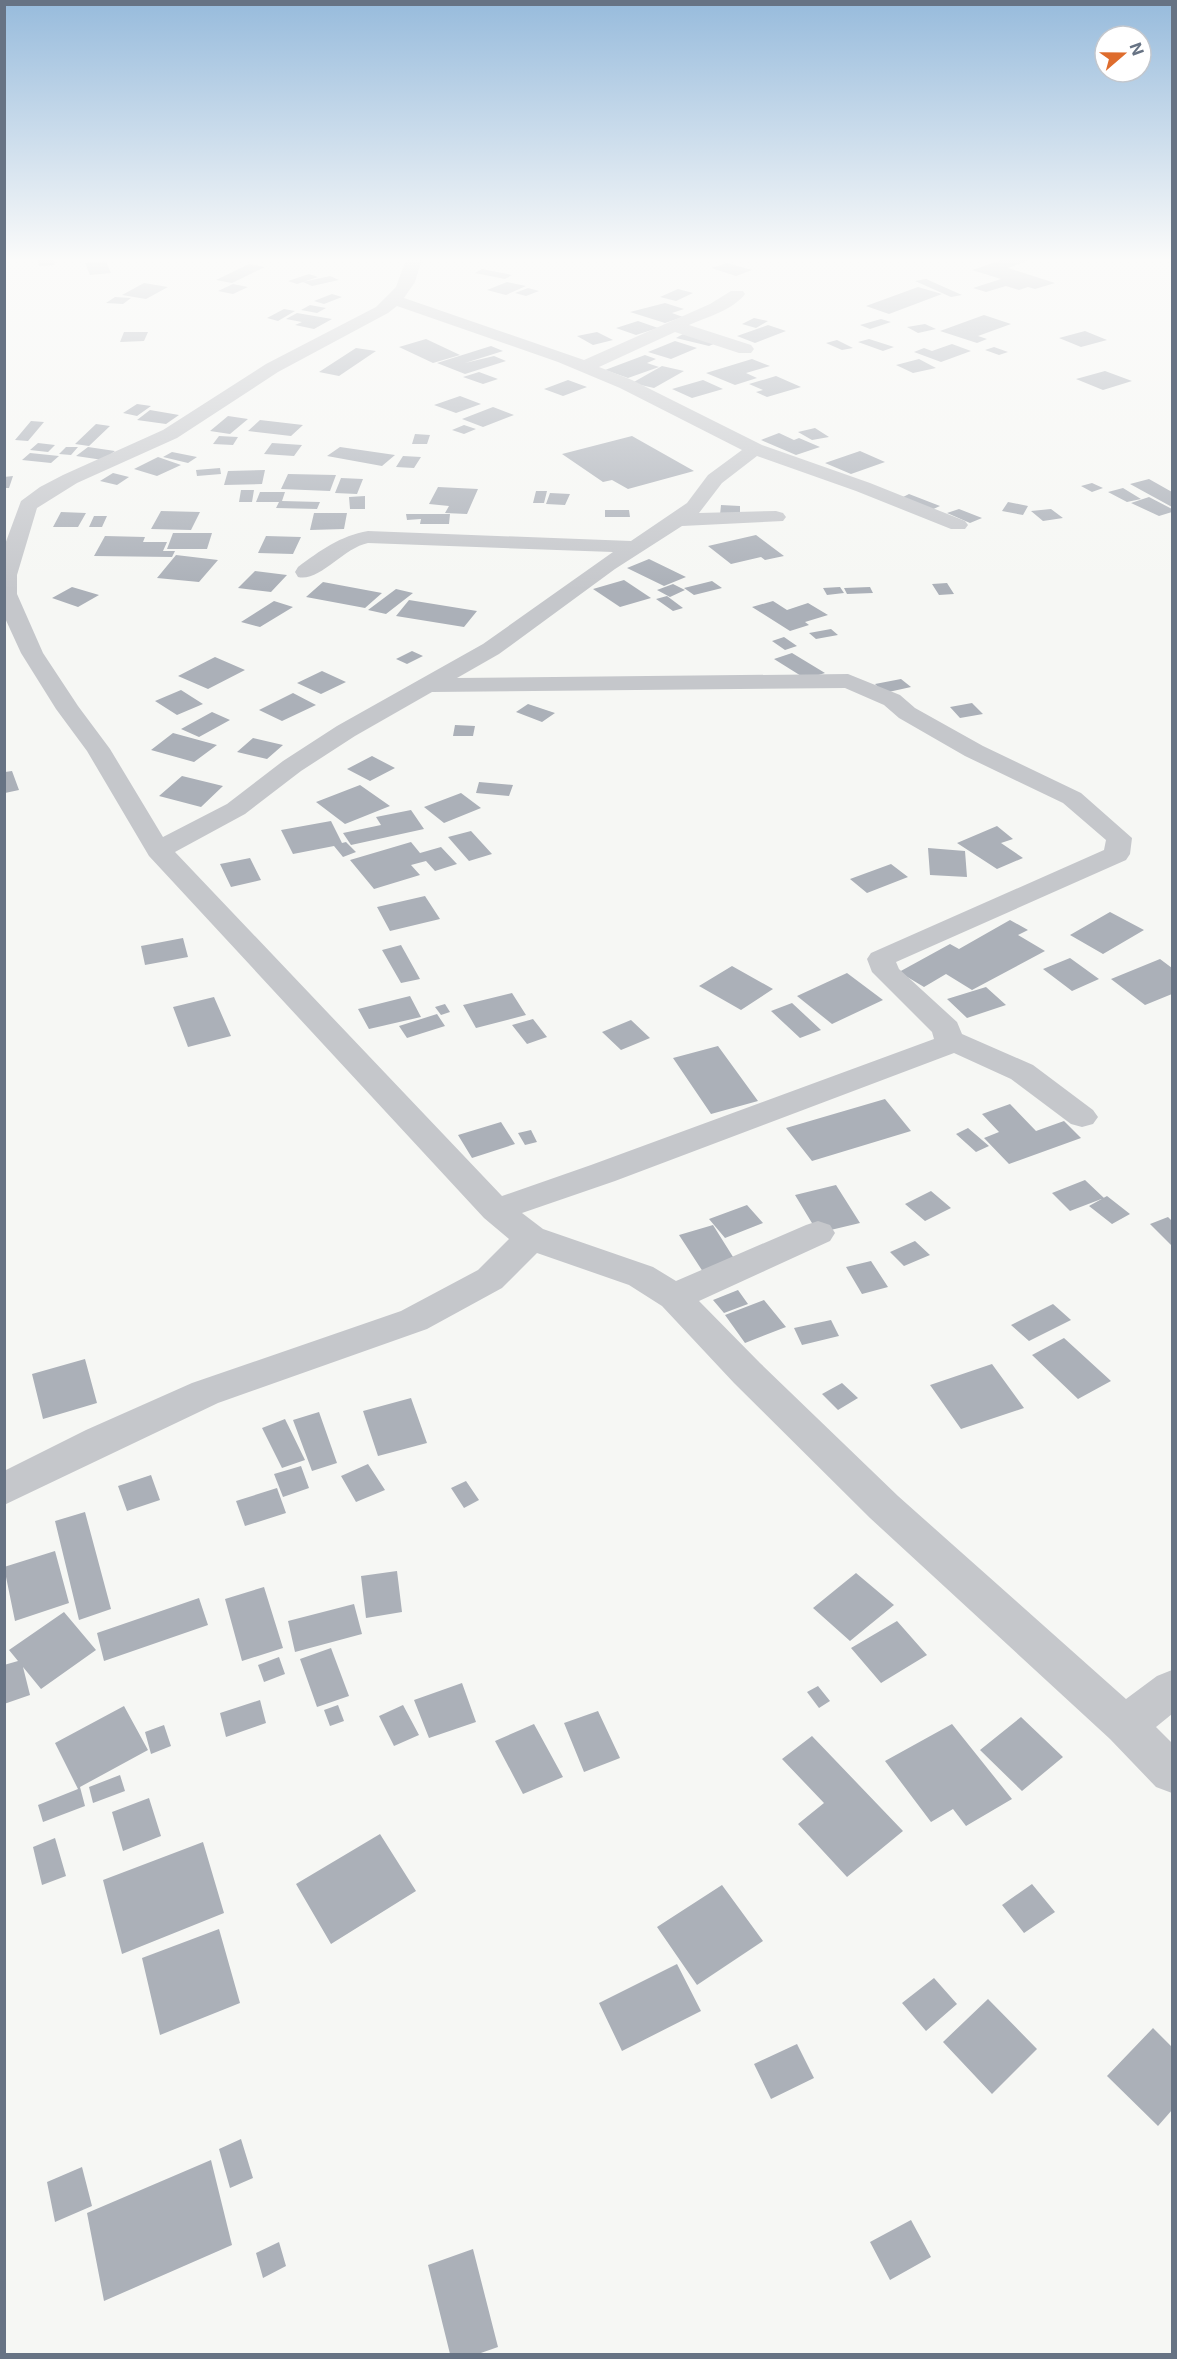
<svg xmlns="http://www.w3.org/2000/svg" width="1177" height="2359" font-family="Inter,sans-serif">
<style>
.building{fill:#abb0b8}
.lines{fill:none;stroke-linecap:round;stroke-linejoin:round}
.minor{fill:#c5c7cb;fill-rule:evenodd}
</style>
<rect width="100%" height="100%" fill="#f6f7f4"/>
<path class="building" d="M54,259L55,265L39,266L38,260Z
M1005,259H1032L1008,268L1055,283L1035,289L1028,287L1019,290L1006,286L986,292L973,288L1001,279L972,270Z
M106,261L111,273L90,275L85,263Z
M727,263L752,270L736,276L711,268Z
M249,264L265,267L232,283L216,280Z
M482,269L512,275L505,279L475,273Z
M309,274L318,277L297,284L288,281Z
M330,276L339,280L312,286L303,282Z
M926,279L962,295L951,297L915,281Z
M507,282L526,286L506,295L487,290Z
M144,283L168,287L146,299L122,295Z
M233,284L248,287L233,294L218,291Z
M918,287L942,294L889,314L866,306Z
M528,288L539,291L526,296L515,293Z
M678,289L693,293L676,301L660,297Z
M332,294L342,297L324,304L314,301Z
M115,297L131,298L123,304L106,303Z
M665,303L684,309L672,313L683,317L665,323L630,312Z
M310,305L326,308L317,313L301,310Z
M284,309L295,311L278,321L267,318Z
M297,313L332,319L314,329L295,325L302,322L286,319Z
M984,315L1011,324L978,336L987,339L977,343L940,331Z
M754,318L768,321L756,328L742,324Z
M881,319L891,322L870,329L860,325Z
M638,321L658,328L636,335L616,328Z
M925,324L936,329L918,333L907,327Z
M768,325L786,331L755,343L737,336Z
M1085,331L1107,340L1081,347L1059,338Z
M124,332H148L144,341L120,342Z
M597,332L613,340L593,345L577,336Z
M683,334L716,343L709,346L676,338Z
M426,339L460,355L433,363L399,347Z
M869,339L894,347L883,351L858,342Z
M837,340L853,348L842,350L826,343Z
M675,341L697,348L671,359L648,352Z
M952,344L971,351L941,362L914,352L924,348L932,351Z
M491,346L503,351L465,363L494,356L506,361L465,374L437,363Z
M994,347L1008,352L999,355L985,350Z
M356,348L376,351L339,376L319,372Z
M645,355L656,359L647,363L659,367L628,378L605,370Z
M752,359L770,366L746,373L757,378L735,385L706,373Z
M919,359L936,368L913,373L896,365Z
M662,366L684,371L654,388L632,383Z
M1105,371L1132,381L1103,390L1076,379Z
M479,372L498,379L483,384L463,377Z
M776,376L801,387L767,397L756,392L763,390L749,384Z
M568,380L587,387L563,396L544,389Z
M703,380L723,389L692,398L672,389Z
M460,396L481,404L456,413L434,405Z
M137,404L151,406L137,416L123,413Z
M493,407L514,415L483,427L462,419Z
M150,410L179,415L166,424L137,420Z
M228,416L248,419L230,434L210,431Z
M260,420L303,425L291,436L248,431Z
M31,421L44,422L28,441L15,440Z
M96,424L110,426L89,446L75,444Z
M464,425L476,429L464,434L452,430Z
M815,428L829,437L812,440L798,432Z
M779,433L794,440L799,438L820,447L796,455L761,440Z
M415,434L430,435L427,444H412Z
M219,436L238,437L233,445L213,444Z
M632,436L694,471L628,489L612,480L603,482L562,454Z
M38,443L55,445L48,452L30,450Z
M272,443L302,445L294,456L264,454Z
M66,447H78L71,455L59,454Z
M88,447L115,451L103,460L76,456Z
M340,447L395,455L382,466L327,456Z
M860,451L885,462L851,474L825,463Z
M172,452L197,457L188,463L163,457Z
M30,453L59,456L51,463L22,460Z
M403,456L421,457L414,468L396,467Z
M158,457L181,465L157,476L134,469Z
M220,468L221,474L197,476L196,470Z
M265,470L262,484L224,485L228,471Z
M113,473L129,477L117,485L100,481Z
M288,474L336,475L330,491L281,489Z
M13,476L9,488H4V477Z
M341,478L363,479L357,494L335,493Z
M1149,479L1172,492V507L1130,484Z
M1092,483L1103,488L1092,492L1081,486Z
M438,487L478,489L467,514L445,513L449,506L429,504Z
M1123,488L1141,499L1127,502L1108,492Z
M241,490H254L252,502H239Z
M536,491H547L544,503H533Z
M260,492H285L282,501L320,502L317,509L276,508L279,502H256Z
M550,493L570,494L565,505L546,504Z
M909,494L940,506L929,511L897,500Z
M365,496V509H350L349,497Z
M1149,497L1172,509V512L1159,516L1131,503Z
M1008,502L1028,506L1023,515L1002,511Z
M721,505L740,506V515H720Z
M959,509L982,518L970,523L947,513Z
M1051,509L1063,518L1043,521L1031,511Z
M605,510H629L630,517H605Z
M161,511L200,512L191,530L151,529Z
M61,512L86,513L78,527H53Z
M314,513H347L344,529L310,530Z
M406,514H450L449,524H420L421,519L407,520Z
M94,516H107L102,527H89Z
M173,533H212L207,549H167Z
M756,535L784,556L765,560L761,557L731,564L708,546Z
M105,536L145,537L143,542H167L163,551H175L172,557L94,556Z
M266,536L301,537L293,554L258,553Z
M176,555L218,560L199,582L157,578Z
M649,559L686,577L664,586L627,568Z
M255,571L287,575L271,592L238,588Z
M624,580L651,598L620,607L593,589Z
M712,581L722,588L694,595L684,588Z
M323,582L382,593L365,608L306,597Z
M947,583L954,594L939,595L932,584Z
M673,584L685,590L670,597L657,590Z
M72,587L99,595L78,607L52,598Z
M840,587L844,593L827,595L823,588Z
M870,587L873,593L847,594L844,588Z
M396,589L413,593L386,614L368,610Z
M667,596L683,608L673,611L656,599Z
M409,600L477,611L464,627L396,616Z
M274,601L293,607L260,627L241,622Z
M773,601L787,610L808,603L828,615L805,622L809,625L790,631L752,607Z
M831,629L838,635L816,639L809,633Z
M784,637L797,646L785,650L772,641Z
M412,651L423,656L407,664L396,659Z
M792,653L825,673L806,679L774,659Z
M215,657L245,670L208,689L178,676Z
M322,671L346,682L321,694L297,683Z
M901,679L911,687L884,693L875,684Z
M181,690L203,704L177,715L155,701Z
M293,693L316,705L282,721L259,710Z
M972,703L983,714L960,718L950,707Z
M528,704L555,713L542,722L516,712Z
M212,712L230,720L199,737L181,729Z
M455,725L475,726L473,736H453Z
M173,733L217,745L194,762L151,750Z
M253,738L283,745L267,759L237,752Z
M372,756L395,768L370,781L347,769Z
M12,771L19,790L5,793V772Z
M182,776L223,786L201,807L159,796Z
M479,782L513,785L509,796L476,793Z
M360,785L390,806L345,824L316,802Z
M461,793L481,808L444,823L424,807Z
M411,810L424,829L351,845L343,833L381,825L376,817Z
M331,821L342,843L346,842L356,852L343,857L334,846L293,854L281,830Z
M997,826L1013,839L1001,843L1023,858L997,869L957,843Z
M471,831L492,854L469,861L448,837Z
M411,842L420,853L441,847L457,864L435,871L426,861L411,865L420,875L374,889L350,860Z
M928,848L965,851L967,877L930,875Z
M250,858L261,880L231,887L220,864Z
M891,864L908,877L867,893L850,879Z
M425,896L440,919L390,931L377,907Z
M1110,912L1144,930L1103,954L1070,935Z
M1010,920L1028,930L1018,935L1045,951L972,990L946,974L924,987L899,972L950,944L959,949Z
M183,938L188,957L145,965L141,946Z
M401,945L420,979L401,983L382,950Z
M1070,958L1099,979L1072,991L1043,969Z
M1160,959L1172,968V994L1145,1005L1111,979Z
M732,966L773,989L741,1010L699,986Z
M847,973L883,1000L832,1024L797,996Z
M986,987L1006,1005L967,1018L947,999Z
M512,993L526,1015L476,1028L463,1005Z
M410,996L421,1017L369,1029L358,1009Z
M214,997L231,1036L188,1047L173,1007Z
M792,1003L821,1030L800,1038L771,1011Z
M445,1004L450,1012L441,1015L435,1007Z
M437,1014L445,1026L407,1038L399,1026Z
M533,1019L547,1037L527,1044L512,1025Z
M631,1020L650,1038L621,1050L602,1032Z
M718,1046L758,1101L711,1114L673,1058Z
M885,1099L911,1131L812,1161L786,1128Z
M1010,1104L1036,1131L1064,1121L1081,1138L1009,1164L984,1138L999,1132L982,1114Z
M501,1122L515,1144L472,1158L458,1135Z
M968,1128L989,1146L976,1152L956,1134Z
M531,1130L537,1142L525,1145L518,1133Z
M1085,1180L1104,1198L1070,1211L1052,1193Z
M836,1185L860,1223L818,1233L795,1195Z
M931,1191L951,1208L925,1221L905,1204Z
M1107,1196L1130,1214L1112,1224L1089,1206Z
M747,1205L763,1223L725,1238L709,1219Z
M1168,1217L1172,1221V1246L1150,1224Z
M713,1225L740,1268L707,1278L679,1235Z
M915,1241L930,1255L904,1266L890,1252Z
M871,1261L888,1287L862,1294L846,1267Z
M738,1290L748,1304L724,1313L713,1300Z
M764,1300L786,1327L745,1343L725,1315Z
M1053,1304L1071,1320L1029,1341L1011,1325Z
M831,1320L839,1336L802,1345L794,1328Z
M1064,1338L1111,1381L1078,1399L1032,1355Z
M85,1359L97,1403L43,1419L32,1374Z
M992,1364L1024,1408L961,1429L930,1385Z
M842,1383L858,1398L838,1410L822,1394Z
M411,1398L427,1443L378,1456L363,1411Z
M319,1412L337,1463L312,1471L293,1420Z
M285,1419L305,1460L282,1468L262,1428Z
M368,1464L385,1490L356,1502L341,1476Z
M301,1466L309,1488L283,1497L274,1474Z
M151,1475L160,1500L127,1511L118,1486Z
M466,1481L479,1500L464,1508L451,1488Z
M277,1488L286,1513L245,1526L236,1501Z
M85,1512L111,1609L79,1620L55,1521Z
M55,1551L69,1603L15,1621L4,1567Z
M397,1571L402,1612L366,1618L361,1576Z
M856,1573L894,1605L850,1641L813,1608Z
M264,1587L283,1648L242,1661L225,1599Z
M199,1598L208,1625L104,1661L97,1633Z
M354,1604L362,1634L295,1652L288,1621Z
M64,1612L96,1650L41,1689L23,1667L30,1695L4,1704V1665L18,1661L9,1650Z
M897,1621L927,1655L881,1683L851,1648Z
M331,1648L349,1696L317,1707L300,1659Z
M279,1657L285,1674L264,1682L258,1665Z
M462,1683L476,1722L429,1738L414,1700Z
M818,1686L830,1701L819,1708L807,1692Z
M260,1700L266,1723L226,1737L220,1713Z
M338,1705L344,1721L330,1726L324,1710Z
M403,1705L419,1735L394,1746L379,1716Z
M124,1706L148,1750L80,1787L85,1806L43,1822L38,1805L78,1789L55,1743Z
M598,1711L620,1758L584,1772L564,1723Z
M1021,1717L1063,1757L1022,1791L980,1750Z
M534,1724L563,1777L523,1794L495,1741Z
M952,1724L1012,1799L966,1826L953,1809L931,1822L885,1761Z
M164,1725L171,1746L151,1754L145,1732Z
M812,1736L903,1831L847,1877L798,1824L824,1803L782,1759Z
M120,1775L125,1791L93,1803L89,1787Z
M149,1798L161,1836L123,1851L112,1812Z
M380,1834L416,1891L331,1944L296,1884Z
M55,1838L66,1876L42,1885L33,1847Z
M203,1842L224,1913L122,1954L103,1880Z
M1032,1884L1055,1912L1024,1933L1002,1905Z
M722,1885L763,1941L697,1985L657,1927Z
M219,1929L240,2003L160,2035L142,1958Z
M677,1964L701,2011L622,2051L599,2003Z
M934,1978L957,2004L926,2031L902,2003Z
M988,1999L1037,2049L992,2094L943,2042Z
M1153,2028L1172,2047V2110L1158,2126L1107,2076Z
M797,2044L814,2078L771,2099L754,2064Z
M241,2139L253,2178L230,2188L219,2149Z
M211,2160L232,2245L104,2301L87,2213Z
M82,2167L92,2206L55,2222L47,2182Z
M911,2220L931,2257L890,2280L870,2242Z
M279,2242L286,2266L263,2278L256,2253Z
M473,2249L498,2347L478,2354H450L428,2265Z"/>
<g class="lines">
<path class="minor" d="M406,259H422L415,282L404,298L584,360L710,304L731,291H743L745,294C733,310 707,317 689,325L751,345L754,349L751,353H739L675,332L599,367L632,380L762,445L870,483L965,521L968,525L965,529H951L856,491L757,456L722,483L699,513L776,511L783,513L786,517L783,521L682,526L615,569L499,654L457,678L848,674L900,695L915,708L983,746L1081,793L1132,838L1130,854L1126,860L896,962L899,969L957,1022L962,1034L1033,1065L1093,1110L1098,1117L1093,1124L1082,1127L1071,1124L1011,1079L954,1053L615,1181L522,1213L543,1229L653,1267L676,1281L806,1225L818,1221L830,1225L835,1233L830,1241L699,1301L760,1363L898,1496L1126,1699L1157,1676L1172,1670V1714L1156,1727L1172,1743V1793L1156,1787L1110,1739L870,1518L734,1383L662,1306L629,1285L537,1253L502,1288L427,1329L218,1403L4,1505V1471L86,1430L192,1383L401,1311L478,1270L509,1239L484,1218L149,856L87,751L56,709L21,653L4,616V547L21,501L40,487L63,475L163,430L266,364L376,307L396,287ZM397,306L558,362L620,388L742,450L708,475L687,503L631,541L368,531C340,536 321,550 298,567L295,572L298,577C320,582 343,548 368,543L613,552L483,644L337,726L283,761L227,804L163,837L110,749L78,706L43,653L17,594V575L37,508L77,483L177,438L278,372L388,313ZM845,688L884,705L899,718L965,756L1063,803L1106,840L1104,850L871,953L867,959L872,972L932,1032L934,1039L591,1165L502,1196L175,852L245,814L301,771L355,736L432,692Z"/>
</g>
<linearGradient id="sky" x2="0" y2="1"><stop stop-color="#97bbdc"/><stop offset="0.44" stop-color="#fbfbfa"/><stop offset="1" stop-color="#fbfbfa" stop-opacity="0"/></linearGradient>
<rect width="1177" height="590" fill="url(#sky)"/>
<rect width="1177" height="2359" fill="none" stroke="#677384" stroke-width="12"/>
<g transform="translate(1123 54) rotate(70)"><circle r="28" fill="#ffffff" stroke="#c2c7ce" stroke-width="1.5"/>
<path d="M0-4.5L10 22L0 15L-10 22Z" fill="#de6c2d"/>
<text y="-9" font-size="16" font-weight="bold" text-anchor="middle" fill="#677384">N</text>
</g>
</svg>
